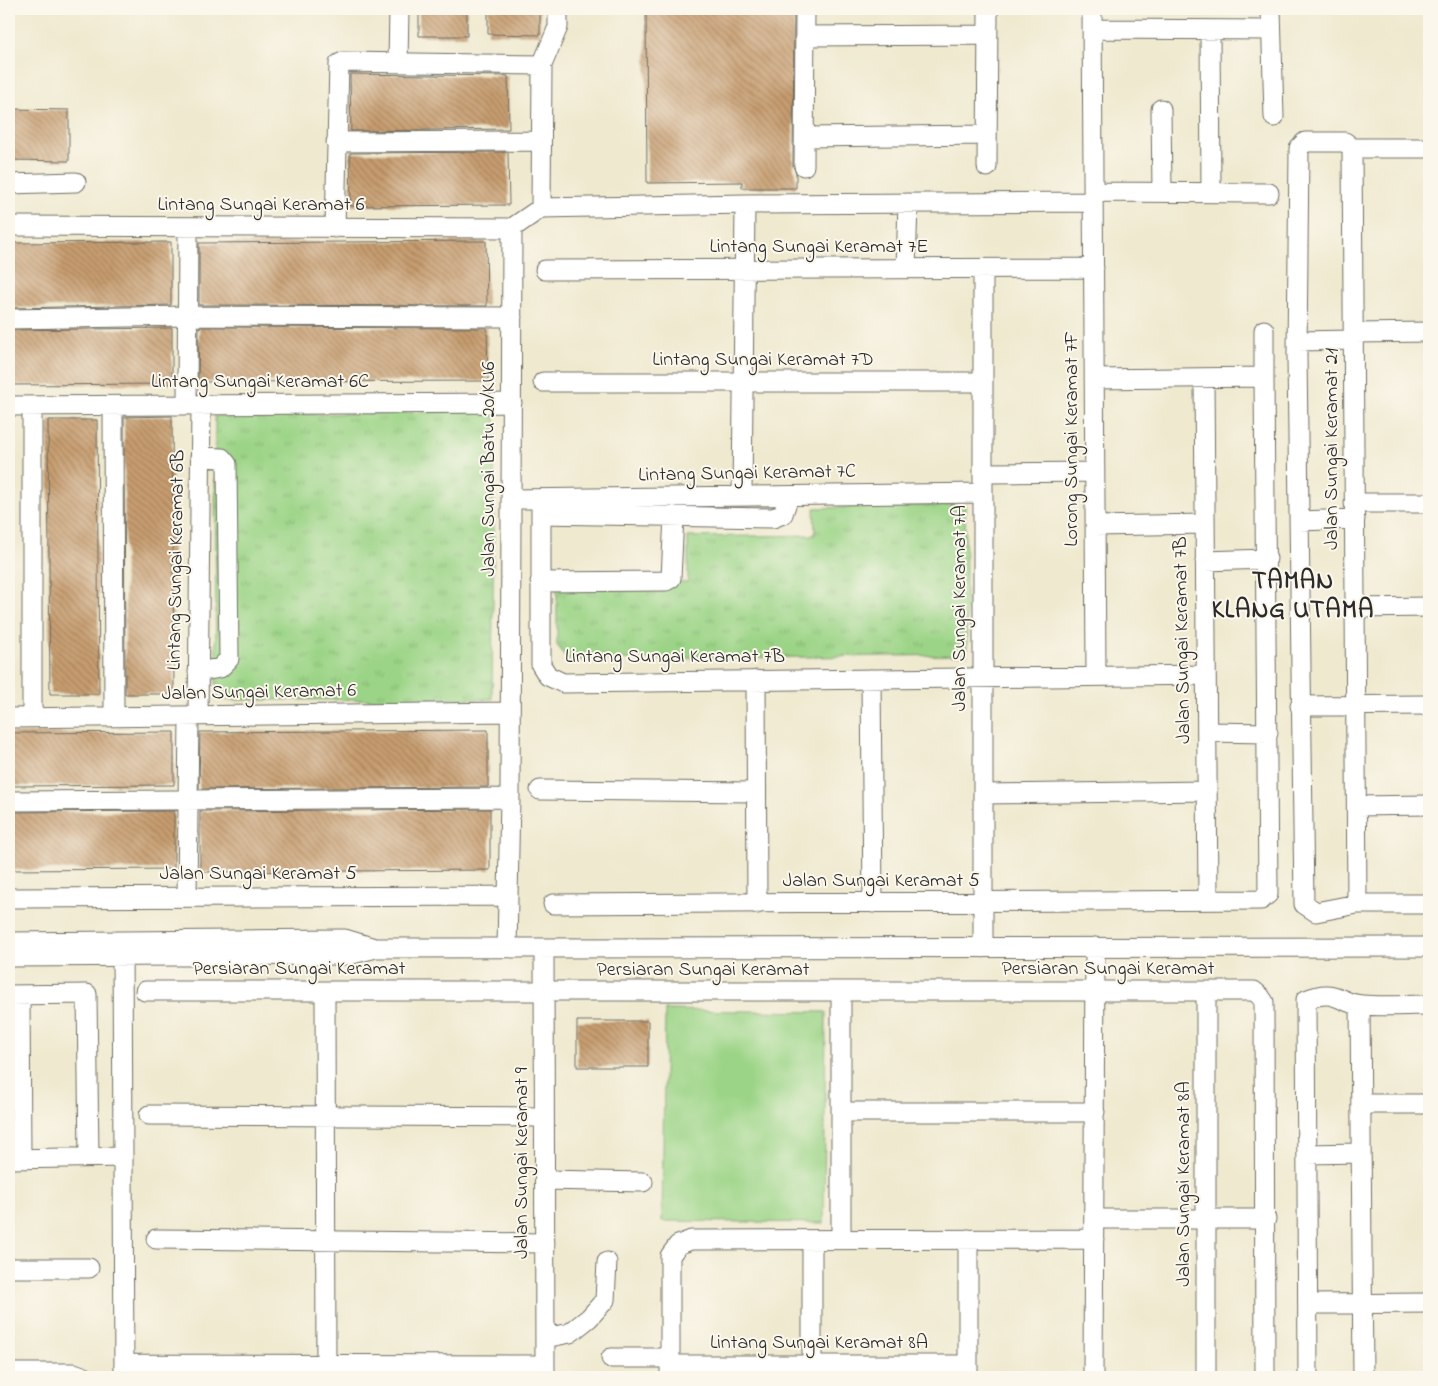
<svg xmlns="http://www.w3.org/2000/svg" width="1438" height="1386" font-family="'Indie Flower',sans-serif">
<style>
.grass{fill:#9bd486;stroke:#638058}
.park{fill:url(#park-tufts);stroke:#638058}
.building{fill:url(#building-back-hatch)}
.lines{fill:none;stroke-linecap:round;stroke-linejoin:round}
.minor-casing{stroke:#706e64;stroke-width:21}
.minor{stroke:#fff;stroke-width:19}
.labels{text-anchor:middle;dominant-baseline:central;stroke-width:4;stroke-linejoin:round;paint-order:stroke}
.street-label{font-size:20px;fill:#2b2b2b;stroke:#fbf7ec}
.district-label{font-size:25px;font-weight:bold;letter-spacing:1px;fill:#2b2b2b;stroke:#fbf7ec}
</style>
<defs>
<pattern id="park-tufts" width="24" height="20" patternUnits="userSpaceOnUse" patternTransform="scale(1.25)"><rect width="24" height="20" fill="#9bd486"/><path d="M3 7l-1-3M5 7V3M7 7l1-3M15 17l-1-3M17 17v-4M19 17l1-3" fill="none" stroke="#86b674"/></pattern>
<pattern id="building-back-hatch" width="6" height="6" patternUnits="userSpaceOnUse" patternTransform="scale(1.25)"><rect width="6" height="6" fill="#c79d70"/><path d="M-1 5l2 2M0 0l6 6M5-1l2 2" fill="none" stroke="#a2805c"/></pattern>
</defs>
<rect width="100%" height="100%" fill="#fbf7ec"/>
<filter id="ink" filterUnits="userSpaceOnUse"><feTurbulence type="fractalNoise" baseFrequency=".02" numOctaves="2"/><feDisplacementMap in="SourceGraphic" scale="10" xChannelSelector="R" yChannelSelector="G"/><feConvolveMatrix kernelMatrix="1 2 1 2 8 2 1 2 1" color-interpolation-filters="sRGB"/></filter>
<filter id="wash" filterUnits="userSpaceOnUse"><feTurbulence type="fractalNoise" baseFrequency=".0096" numOctaves="4" result="noise"/><feDisplacementMap in="SourceGraphic" scale="20" xChannelSelector="R" yChannelSelector="G"/><feGaussianBlur stdDeviation="1.12" result="paint"/><feColorMatrix in="noise" values="0 0 0 0 0 0 0 0 0 0 0 0 0 0 0 0 0 1.4 0 .05"/><feComposite in="paint" operator="in"/></filter>
<g filter="url(#wash)">
<rect width="100%" height="100%" fill="#efe9cf"/>
<path class="grass" d="M665,1010L826,1012L824,1223L662,1221Z"/>
<path class="park" d="M495,411L492,699L216,700L215,416Z
M965,505L967,655L567,660L557,645V584L688,582V537L815,535L814,508Z"/>
<g id="blocks">
<path class="building" d="M419,9H467V36H419Z
M488,9H540V35L488,34Z
M646,9H794L793,166L796,173V188H742V182L647,183Z
M350,74L508,76L509,129L351,131Z
M9,109L69,110V161L9,160Z
M508,152L509,205L351,206L350,153Z
M486,241L487,306L199,305V243Z
M171,242V305L9,308V243Z
M199,327L487,328L488,381L198,382Z
M172,328V384L9,385V330Z
M172,416L174,694H125L124,417Z
M48,420H97L99,694H50Z
M488,730V787L199,789L200,732Z
M174,732V785L9,786V733Z
M490,809V870L200,872V811Z
M174,811V869L9,870V812Z
M577,1021H648V1067H577Z"/>
</g>
</g>
<g filter="url(#ink)">
<use href="#blocks" fill-opacity="0" stroke="#706e64" stroke-width="1"/>
<g class="lines">
<g class="minor-casing">
<path id="minor" d="M1092,9L1096,675
M1271,9L1274,117
M1092,29L1271,30
M1210,30L1211,193
M805,36L988,35
M398,62L399,9
M1161,109L1162,192
M805,137L987,135
M336,142L541,141
M1352,148L1345,142H1305L1299,148L1297,356L1304,904L1316,912L1357,904H1429
M1352,148L1357,904
M1352,148H1429
M804,166L805,9
M987,167L988,9
M9,184L76,182
M1093,192L1269,193
M541,208L745,204L1093,202
M541,208L542,65L558,27V9
M9,226L512,228
M335,228L339,64L343,62L542,65
M512,228L541,208
M906,269L908,203
M983,269V948
M545,270L1094,268
M9,319L187,316L512,317
M1264,330V377
M1354,333L1429,332
M1297,341L1354,340
M1204,379L1208,900
M543,382H983
M187,405L188,227
M9,406L512,403
M32,406V718
M113,406L114,717
M983,473L1095,472
M742,496L745,204
M512,499L983,493
M541,499V665L548,676L563,683L1206,675
M1354,503H1429
M541,514L773,518L783,514L789,496
M1299,521L1355,519
M1095,526L1205,524
M1205,561L1267,559
M540,582L666,581L671,578L674,516
M1355,608L1429,607
M198,672L220,668L229,659L227,464L222,458L200,457
M871,679L873,903
M756,680L757,904
M1300,706L1429,705
M198,716L201,405
M9,718L510,712
M1207,732L1268,733
M540,790L756,792
M983,794L1207,791
M9,801L510,798
M1357,806L1429,805
M187,897L189,716
M9,898L508,896
M553,904L1261,900L1268,894L1264,377L1094,379
M9,942L345,939L375,948
M122,943L124,1377
M507,948L510,798L512,228
M544,948L545,1377
M9,957L348,955L376,948L1429,947
M145,991H1254L1260,996L1264,1002L1265,1377
M325,991L326,1377
M1206,991V1377
M841,992V1239
M9,995L87,994L89,1158
M20,995L21,1159
M1360,1005L1363,1377
M1361,1104H1429
M841,1112H1095
M149,1115L544,1117
M1307,1154L1361,1153
M9,1159L123,1157
M545,1180L643,1182
M1094,1219H1266
M156,1239L545,1243
M812,1240V1376
M9,1268H89
M1308,1304L1429,1303
M545,1338L570,1333L589,1318L605,1300L607,1262
M611,1358H670
M124,1364L545,1365
M670,1365H968
M9,1373H74L85,1377
M670,1377V1256L678,1245L691,1240L1094,1239
M968,1377V1239
M1093,1377L1095,947
M1308,1377L1306,1000C1336,987 1338,1003 1362,1005C1384,1007 1407,1005 1429,1005"/>
</g>
<use href="#minor" class="minor"/>
</g>
</g>
<g class="labels">
<g class="street-label">
<text x="261" y="205">Lintang Sungai Keramat 6</text>
<text x="819" y="247">Lintang Sungai Keramat 7E</text>
<text x="763" y="360">Lintang Sungai Keramat 7D</text>
<text x="260" y="382">Lintang Sungai Keramat 6C</text>
<text transform="translate(1072 439) rotate(-90)">Lorong Sungai Keramat 7F</text>
<text transform="translate(1332 449) rotate(-90)">Jalan Sungai Keramat 21</text>
<text transform="translate(489 469) rotate(-90)">Jalan Sungai Batu 20/KU6</text>
<text transform="translate(747 474) rotate(-1)">Lintang Sungai Keramat 7C</text>
<text transform="translate(177 560) rotate(-89)">Lintang Sungai Keramat 6B</text>
<text transform="translate(960 608) rotate(-90)">Jalan Sungai Keramat 7A</text>
<text transform="translate(1183 640) rotate(-91)">Jalan Sungai Keramat 7B</text>
<text x="675" y="657">Lintang Sungai Keramat 7B</text>
<text transform="translate(259 693) rotate(-1)">Jalan Sungai Keramat 6</text>
<text x="258" y="874">Jalan Sungai Keramat 5</text>
<text x="881" y="881">Jalan Sungai Keramat 5</text>
<text x="299" y="969">Persiaran Sungai Keramat</text>
<text x="1108" y="969">Persiaran Sungai Keramat</text>
<text x="703" y="970">Persiaran Sungai Keramat</text>
<text transform="translate(522 1163) rotate(-90)">Jalan Sungai Keramat 9</text>
<text transform="translate(1184 1184) rotate(-90)">Jalan Sungai Keramat 8A</text>
<text x="819" y="1343">Lintang Sungai Keramat 8A</text>
</g>
<g class="district-label">
<text x="1293" y="582">TAMAN<tspan x="1293" dy="29">KLANG UTAMA</tspan></text>
</g>
</g>
<rect width="1438" height="1386" fill="none" stroke="#fbf7ec" stroke-width="30"/>
</svg>
